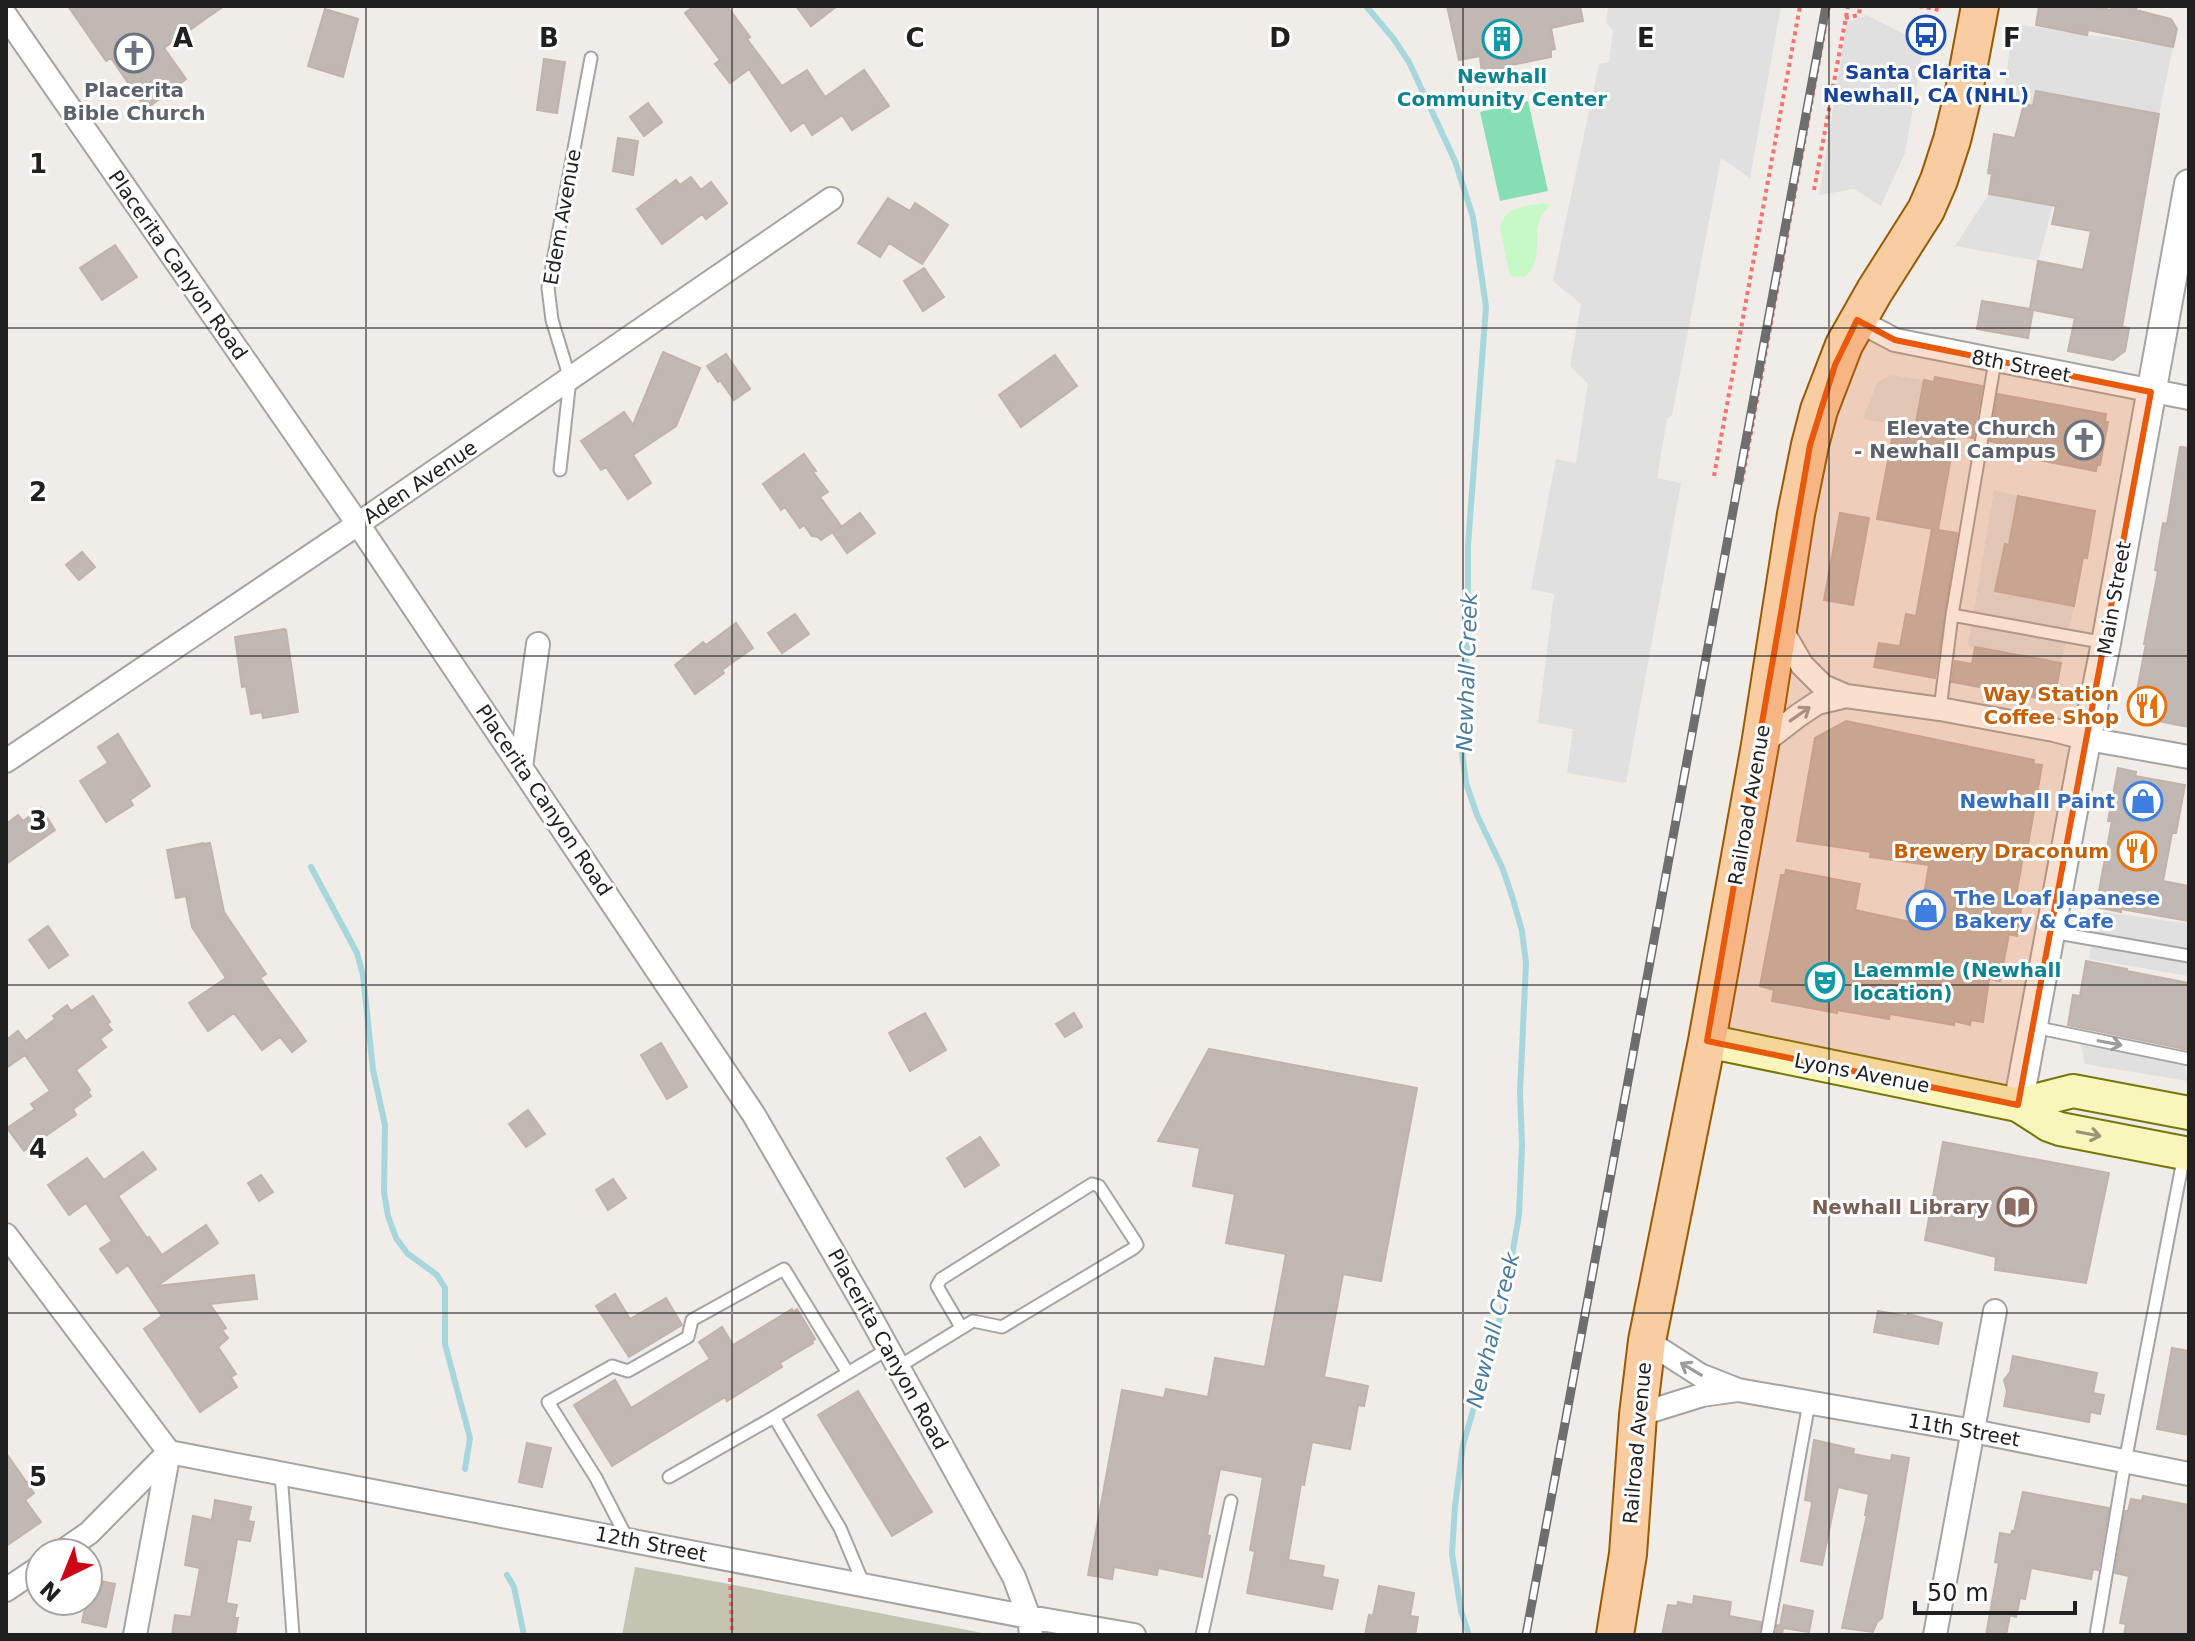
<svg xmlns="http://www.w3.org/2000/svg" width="2195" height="1641" font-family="'DejaVu Sans',sans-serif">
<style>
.construction{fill:#c5c3b2}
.park{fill:#c6f9c5}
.pitch{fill:#86deb4}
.parking{fill:#e0e0e0}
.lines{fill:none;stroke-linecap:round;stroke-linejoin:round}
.stream{stroke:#a8d6dd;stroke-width:6}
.building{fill:#c1b8b3;stroke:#c2b2a9;stroke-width:2}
.service-casing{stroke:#a4a4a4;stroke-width:15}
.minor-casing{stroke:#a4a4a4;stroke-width:26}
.tertiary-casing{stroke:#a4a4a4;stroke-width:32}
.secondary-casing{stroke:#757707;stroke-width:36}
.primary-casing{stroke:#995a03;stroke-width:40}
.path{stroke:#f77271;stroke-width:4;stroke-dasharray:4 4;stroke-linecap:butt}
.service{stroke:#fff;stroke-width:11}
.minor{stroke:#fff;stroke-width:22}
.tertiary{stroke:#fff;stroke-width:28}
.secondary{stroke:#f9f6bc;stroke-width:32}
.primary{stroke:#facca2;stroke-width:36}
.rail-casing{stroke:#6e6e6e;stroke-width:9}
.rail{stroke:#fff;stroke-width:6;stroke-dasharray:18;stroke-linecap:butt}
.oneway{stroke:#9b9b9b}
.oneway2{stroke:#979676}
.marked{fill:#e8590c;fill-opacity:0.2;stroke:#e8590c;stroke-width:6;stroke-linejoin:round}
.grid{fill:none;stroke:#202020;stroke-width:2;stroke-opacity:0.55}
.labels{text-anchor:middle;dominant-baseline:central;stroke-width:6;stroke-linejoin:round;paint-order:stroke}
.transit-label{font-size:20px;font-weight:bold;fill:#164399;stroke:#fff}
.culture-label{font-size:20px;font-weight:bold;fill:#0d838f;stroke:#fff}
.worship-label{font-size:20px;font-weight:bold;fill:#5b616d;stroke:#fff}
.street-label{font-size:20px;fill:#202020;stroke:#fff}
.food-label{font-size:20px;font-weight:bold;fill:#c56008;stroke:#fff;text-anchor:end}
.shop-label{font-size:20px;font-weight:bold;fill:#366cbe;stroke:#fff;text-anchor:end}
.education-label{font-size:20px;font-weight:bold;fill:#785e54;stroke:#fff;text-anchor:end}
.water-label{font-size:22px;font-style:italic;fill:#477b9f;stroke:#fff}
.grid-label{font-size:26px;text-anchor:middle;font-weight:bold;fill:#202020;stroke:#fff;stroke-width:6;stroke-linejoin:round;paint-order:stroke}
</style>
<rect width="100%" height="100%" fill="#f0ece7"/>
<path class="construction" d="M635,1567L729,1584L993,1635H622Z"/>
<path class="park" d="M1544,203L1550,205C1548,208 1544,211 1542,215C1530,235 1546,262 1524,277L1510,276L1500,228C1505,205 1524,207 1544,203Z"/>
<path class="pitch" d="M1528,101L1548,191L1500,201L1480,112Z"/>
<path class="parking" d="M1608,6H1781L1750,178L1721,158L1672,415L1667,419L1657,478L1681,483L1626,783L1567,773L1573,729L1538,723L1554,594L1531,589L1556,459L1576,463L1588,383L1570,366L1581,304L1553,281L1599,64L1609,62L1613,31L1606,23Z
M1867,15L1924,45L1905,153L1881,206L1854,189L1819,195L1847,22Z
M2013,24L2173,47L2159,114L2036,92L2033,106L2003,100Z
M1989,194L2053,205L2038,261L1955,246Z
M1890,375L1924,380L1915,428L1863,419L1877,383Z
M1994,490L2018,496L2009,545L2005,544L1995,591L2074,606L2061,663L1968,646Z
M2098,911L2189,924V976L2089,959Z
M2081,1045L2184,1063L2188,1081L2085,1064Z"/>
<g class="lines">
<path class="stream" d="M1366,6L1393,38L1409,62L1455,161L1473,217L1486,307L1468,545V634L1461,744L1466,783L1477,815L1502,867L1512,896L1522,931L1526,963L1520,1093L1522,1145L1519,1215L1503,1308L1463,1445L1455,1506L1452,1554L1461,1611L1469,1635
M311,867L357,953L363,975L373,1070L385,1125L384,1192L388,1216L396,1238L407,1253L437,1275L445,1288V1344L470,1438L465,1469
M507,1575L514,1587L524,1635"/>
</g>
<path class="building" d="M68,6H224L164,48L186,79L146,109L111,58L106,61Z
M694,6H727L750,37L747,39L782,86L807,70L825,97L864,70L889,106L852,130L842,115L812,135L804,122L791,131L749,69L730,83L715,64L720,60L685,13Z
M796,6H837L811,26Z
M1447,6H1580L1583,21L1551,28L1555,49L1551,50V57L1511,65L1513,68L1482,75L1480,56L1459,60Z
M2039,6H2091L2111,10L2112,6H2137L2136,10L2171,19L2177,29L2173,47L2088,30L2087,35L2036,25Z
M325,9L358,19L343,77L308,66Z
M544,59L565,62L557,113L537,110Z
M2036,91L2159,114L2122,327L2129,328L2125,351L2113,360L2068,351L2075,318L2033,310L2028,338L1977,329L1982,301L2030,309L2038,261L2083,270L2091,231L2052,224L2056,206L1989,194L1992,174L1988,173L1994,134L2015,138L2024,104L2033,106Z
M648,103L662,122L644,136L630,117Z
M618,138L638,141L633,175L613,171Z
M691,177L701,190L711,182L727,203L706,219L702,214L662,244L637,209L676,180L680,185Z
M888,198L910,211L915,203L948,225L922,264L889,243L880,257L858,243Z
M115,245L137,277L102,300L80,268Z
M924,268L944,297L923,311L904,281Z
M663,352L700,368L676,426L633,455L651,483L628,499L606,467L601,470L581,441L624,412L633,425Z
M726,354L750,389L734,400L720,380L718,382L707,366Z
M1055,355L1077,386L1021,427L999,395Z
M1935,377L1982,386L1973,438L1955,435L1938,530L1957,533L1935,678L1874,667L1879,643L1900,646L1906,614L1916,616L1932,529L1877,519L1895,424L1915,428L1924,380L1934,382Z
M1998,394L2106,414L2105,422H2108L2100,465H2097L2096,471L1996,452L1997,443L1990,441Z
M2180,447L2189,448V727L2132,716L2146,644H2144L2158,571L2155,570L2163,523L2167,524Z
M804,454L816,471L813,472L828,492L820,497L841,526L821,540L818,537L812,536L804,525L800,528L785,507L781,510L763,484Z
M2018,496L2095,511L2087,558L2083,557L2074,606L1995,591L2005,544L2009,545Z
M860,513L875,533L847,553L833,533Z
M1840,513L1869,518L1853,605L1824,600Z
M82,552L95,567L79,580L66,565Z
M795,614L809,634L782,653L768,633Z
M736,623L753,648L722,670L724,673L695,694L675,665L703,642L706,645Z
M284,629L286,630L298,712L263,718L262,712L251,714L246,686L242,687L235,637Z
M1975,647L2061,663L2054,701L1952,682L1955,661L1972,664Z
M1846,721L2034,760L2033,764L2042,765L2028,845H2025L2015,902L2022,903L2017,936L2009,934L2000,981L1989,979L1983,1022L1971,1020L1970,1025L1954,1021V1025L1890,1014L1889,1019L1837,1010V1013L1772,1001L1774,990L1760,986L1781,875H1785L1786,870L1860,884L1855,910L1919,924L1929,865L1870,857L1871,852L1797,841L1815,738Z
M118,734L150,786L130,800L133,805L106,822L80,781L108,763L98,747Z
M2118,768L2136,772L2135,776L2185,785L2176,833H2172L2163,881L2189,886V921L2121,909V912L2096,907L2112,821H2108Z
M41,808L55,830L6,864V824L18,815L23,821Z
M203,843L204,844L210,843L224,912L266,974L260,978L306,1041L292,1052L280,1037L262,1050L234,1013L208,1031L189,1003L226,978L192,927L186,896L176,898L167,850Z
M48,926L68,955L49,968L29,940Z
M2086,961L2127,969V971L2189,983V1050L2068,1025L2073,995L2080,996Z
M93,996L110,1022L107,1024L112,1030L100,1039L106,1047L76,1070L90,1090L88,1092L91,1096L73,1109L76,1115L24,1151L7,1128L35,1109L31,1104L50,1091L25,1055L6,1068V1040L18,1031L26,1041L55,1019L53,1016L67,1005L71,1011Z
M925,1013L946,1050L910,1071L889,1033Z
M1074,1013L1082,1027L1065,1037L1056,1024Z
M661,1043L687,1087L667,1099L641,1055Z
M1209,1049L1417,1088L1381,1281L1343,1274L1324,1377L1368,1386L1364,1406L1358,1405L1350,1449L1312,1442L1304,1485L1301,1484L1288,1560L1324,1566L1322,1577L1338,1580L1332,1609L1247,1593L1255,1551L1250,1550L1263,1477L1220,1469L1207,1535L1210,1536L1202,1577L1158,1568L1157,1575L1114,1567L1112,1579L1088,1575L1122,1390L1164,1398L1166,1389L1208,1397L1215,1358L1265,1367L1286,1254L1226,1243L1235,1194L1193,1186L1200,1148L1158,1141Z
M528,1110L545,1134L526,1147L509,1124Z
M980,1137L999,1165L965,1187L947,1158Z
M1943,1142L2109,1173L2086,1283L1995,1270L1996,1257L1925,1240Z
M143,1152L156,1169L118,1196L147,1238L149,1237L162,1255L206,1225L218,1243L157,1286L254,1275L257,1299L210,1304L226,1328L222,1330L228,1338L218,1347L236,1374L231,1377L237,1387L200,1412L144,1329L162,1316L128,1265L117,1273L100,1249L112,1241L86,1203L69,1215L48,1185L87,1158L104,1180Z
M261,1175L273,1192L259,1201L248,1183Z
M613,1179L626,1198L608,1210L596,1190Z
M615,1294L630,1319L666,1298L682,1325L629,1357L596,1306Z
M792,1309L793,1312L797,1309L815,1339L812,1341L813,1343L780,1363L782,1367L727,1401L725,1397L612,1466L574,1405L615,1380L631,1408L710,1359L699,1342L722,1327L733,1345Z
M1878,1311L1907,1316L1908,1314L1942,1323L1938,1344L1874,1332Z
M2172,1348L2189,1351V1435L2157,1429Z
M2013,1356L2097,1373L2093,1393L2104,1395L2100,1414L2090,1412L2089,1422L2004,1406L2007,1391L2004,1380L2010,1372Z
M858,1391L932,1512L892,1536L818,1415Z
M1814,1440L1854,1449L1853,1454L1891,1461L1892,1455L1909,1458L1882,1618L1877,1622L1873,1632L1842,1628L1867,1515H1865L1869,1494L1838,1487L1822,1565L1801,1561L1812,1504L1811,1501L1805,1500Z
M527,1443L551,1448L542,1487L519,1482Z
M6,1453L34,1493L25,1500L41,1522L6,1546Z
M2023,1492L2109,1508L2098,1570L2093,1569L2091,1579L2031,1568L2025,1599L2020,1598L2016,1617L2010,1615L2006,1635H1986L1999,1563L1995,1562L2000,1533L2011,1535L2012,1531L2014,1532Z
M2143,1496L2189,1505V1635H2124L2126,1624L2120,1623L2129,1576L2115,1573L2125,1511H2128L2131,1499L2142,1501Z
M215,1500L251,1507L248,1521L254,1522L250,1541L237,1539L226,1603L237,1605L234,1618H238L235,1635H172L175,1615L191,1617L200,1568L185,1565L193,1516L212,1520Z
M91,1579L115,1584L106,1627L82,1622Z
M1379,1586L1414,1593L1410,1616L1418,1617L1415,1635H1365L1369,1615L1373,1616Z
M1694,1596L1731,1602L1729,1616L1761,1622L1759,1635H1662L1668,1605L1677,1606L1678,1602L1693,1605Z
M1784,1605L1813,1611L1809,1632L1783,1628L1782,1635H1776L1777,1625L1780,1626Z"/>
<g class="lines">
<g class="service-casing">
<path id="service" d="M560,470L570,379L552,320L548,288L591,58
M1952,615L2106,643
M1940,709L1952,615L1995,361
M2052,932L2189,956
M2034,1027L2189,1059
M898,1367L973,1321L1002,1327L1134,1248L1137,1245L1135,1241L1099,1186L1092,1184L941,1279L937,1286L961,1327
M774,1417L888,1349
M281,1473L293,1635
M669,1477L774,1417L840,1528L864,1585
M628,1540L596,1478L548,1402L612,1366L628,1371L688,1337L692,1320L784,1269L848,1373
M1202,1635L1231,1501
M1767,1635L1809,1403
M2096,1635L2125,1462L2184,1155"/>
</g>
<g class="minor-casing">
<path id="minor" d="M6,16L358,524L754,1115L865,1307L1014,1577L1029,1617L1031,1635
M1857,320L1895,340L2189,398
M1780,627L1802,665L1823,686L1846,696L1940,709L2054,730L2088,739L2189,757
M1760,745L1799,715L1817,703L1846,696
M6,761L358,524L831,199
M521,767L538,644
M6,1235L169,1452
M1647,1341L1700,1375L1738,1390L1973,1431L2189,1474
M1638,1415L1702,1395L1737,1390
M169,1452L1029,1617L1134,1635
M60,1553L89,1533L169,1452
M6,1590L40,1567
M135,1635L169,1452
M1935,1635L1995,1311"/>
</g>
<g class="tertiary-casing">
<path id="tertiary" d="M2018,1105L2083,757L2106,643L2189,184"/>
</g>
<g class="secondary-casing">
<path id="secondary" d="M1707,1041L2018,1105L2049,1125L2060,1129L2189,1154
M2018,1105L2073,1091L2189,1113"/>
</g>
<g class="primary-casing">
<path id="primary" d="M1615,1635L1628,1554L1638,1415L1647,1341L1707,1041L1760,745L1796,514L1810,445L1819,410L1844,345L1874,292L1926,210L1939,180L1952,140L1964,91L1980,6"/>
</g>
<path class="path" d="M1919,6L1939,10
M1845,18L1859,15L1860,6
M1814,190L1848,6
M1714,476L1800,6
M1742,482L1829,6
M730,1578L732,1635"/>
<use href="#service" class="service"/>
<use href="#minor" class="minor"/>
<use href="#tertiary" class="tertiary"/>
<use href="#secondary" class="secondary"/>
<use href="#primary" class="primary"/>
<g class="rail-casing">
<path id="rail" d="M1526,1635L1826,6"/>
</g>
<use href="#rail" class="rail"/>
</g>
<defs><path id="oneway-shaft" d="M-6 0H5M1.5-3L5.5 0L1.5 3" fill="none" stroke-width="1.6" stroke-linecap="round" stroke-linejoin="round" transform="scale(2)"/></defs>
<g class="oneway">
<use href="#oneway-shaft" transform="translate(1800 714) rotate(-35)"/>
<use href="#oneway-shaft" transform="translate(2110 1043) rotate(11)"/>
<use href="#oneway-shaft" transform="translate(1691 1369) rotate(-149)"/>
</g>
<use class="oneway2" href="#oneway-shaft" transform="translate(2089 1134) rotate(11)"/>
<path class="marked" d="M1857,320L1895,340L2151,392L2018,1105L1707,1041L1810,445L1835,365Z"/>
<path class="grid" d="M366,6V1635M732,6V1635M1098,6V1635M1463,6V1635M1829,6V1635M6,328H2189M6,656H2189M6,985H2189M6,1313H2189"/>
<defs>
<g id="bus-ring" transform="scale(2)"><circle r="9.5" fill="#fff" stroke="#1a4fb4" stroke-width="1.5"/><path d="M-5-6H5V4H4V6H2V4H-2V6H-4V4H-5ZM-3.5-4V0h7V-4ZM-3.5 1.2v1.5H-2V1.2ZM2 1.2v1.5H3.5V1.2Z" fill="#1a4fb4"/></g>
<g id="building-ring" transform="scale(2)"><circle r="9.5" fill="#fff" stroke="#0f9aa8" stroke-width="1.5"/><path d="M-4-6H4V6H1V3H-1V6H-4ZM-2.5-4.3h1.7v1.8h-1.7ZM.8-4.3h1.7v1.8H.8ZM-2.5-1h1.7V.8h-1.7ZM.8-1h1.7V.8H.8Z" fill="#0f9aa8"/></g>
<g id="church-ring" transform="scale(2)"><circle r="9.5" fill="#fff" stroke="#6b7280" stroke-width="1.5"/><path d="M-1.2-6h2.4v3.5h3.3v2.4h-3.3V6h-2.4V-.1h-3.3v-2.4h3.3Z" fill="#6b7280"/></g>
<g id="restaurant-ring" transform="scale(2)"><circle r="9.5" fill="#fff" stroke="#e8710a" stroke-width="1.5"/><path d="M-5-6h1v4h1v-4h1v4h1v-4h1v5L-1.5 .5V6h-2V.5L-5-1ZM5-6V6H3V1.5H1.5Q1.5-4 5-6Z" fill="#e8710a"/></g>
<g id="shop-ring" transform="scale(2)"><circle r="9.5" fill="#fff" stroke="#3f7fe0" stroke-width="1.5"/><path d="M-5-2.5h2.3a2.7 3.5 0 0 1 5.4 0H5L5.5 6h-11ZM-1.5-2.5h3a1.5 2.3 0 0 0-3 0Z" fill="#3f7fe0"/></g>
<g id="theatre-ring" transform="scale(2)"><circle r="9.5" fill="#fff" stroke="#0f9aa8" stroke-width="1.5"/><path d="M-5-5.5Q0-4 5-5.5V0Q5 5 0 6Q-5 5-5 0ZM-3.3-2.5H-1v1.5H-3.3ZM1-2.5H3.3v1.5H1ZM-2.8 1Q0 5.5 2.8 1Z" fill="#0f9aa8"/></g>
<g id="library-ring" transform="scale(2)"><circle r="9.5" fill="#fff" stroke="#8d6e63" stroke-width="1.5"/><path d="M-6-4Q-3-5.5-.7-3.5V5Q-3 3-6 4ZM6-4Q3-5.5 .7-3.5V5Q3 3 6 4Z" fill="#8d6e63"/></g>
</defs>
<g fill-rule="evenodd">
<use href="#bus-ring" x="1926" y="35"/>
<use href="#building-ring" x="1502" y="39"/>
<use href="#church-ring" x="134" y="53"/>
<use href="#church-ring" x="2084" y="440"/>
<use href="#restaurant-ring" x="2147" y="706"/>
<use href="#shop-ring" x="2143" y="801"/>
<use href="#restaurant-ring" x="2137" y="851"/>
<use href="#shop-ring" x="1926" y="910"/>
<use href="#theatre-ring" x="1825" y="982"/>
<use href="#library-ring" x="2017" y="1207"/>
</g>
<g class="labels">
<g class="transit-label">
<text x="1926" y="72">Santa Clarita -<tspan x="1926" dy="23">Newhall, CA (NHL)</tspan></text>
</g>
<g class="culture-label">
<text x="1502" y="76">Newhall<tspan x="1502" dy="23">Community Center</tspan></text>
<text x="1853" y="970" text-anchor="start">Laemmle (Newhall<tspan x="1853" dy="23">location)</tspan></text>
</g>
<g class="worship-label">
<text x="134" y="90">Placerita<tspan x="134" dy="23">Bible Church</tspan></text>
<text x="2056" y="428" text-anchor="end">Elevate Church<tspan x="2056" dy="23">- Newhall Campus</tspan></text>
</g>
<g class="street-label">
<text transform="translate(562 217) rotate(-80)">Edem Avenue</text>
<text transform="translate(178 265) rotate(55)">Placerita Canyon Road</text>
<text transform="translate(2021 366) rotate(11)">8th Street</text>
<text transform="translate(420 482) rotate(-34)">Aden Avenue</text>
<text transform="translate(2114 598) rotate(-80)">Main Street</text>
<text transform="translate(544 800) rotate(56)">Placerita Canyon Road</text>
<text transform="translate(1749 805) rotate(-80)">Railroad Avenue</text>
<text transform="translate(1862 1073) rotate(11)">Lyons Avenue</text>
<text transform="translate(888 1349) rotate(61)">Placerita Canyon Road</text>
<text transform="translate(1964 1430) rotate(10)">11th Street</text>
<text transform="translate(1637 1443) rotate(-85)">Railroad Avenue</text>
<text transform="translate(651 1544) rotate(11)">12th Street</text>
</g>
<g class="food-label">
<text x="2119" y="694">Way Station<tspan x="2119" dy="23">Coffee Shop</tspan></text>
<text x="2109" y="851">Brewery Draconum</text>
</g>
<g class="shop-label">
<text x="2115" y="801">Newhall Paint</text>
<text x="1954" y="898" text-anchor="start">The Loaf Japanese<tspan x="1954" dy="23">Bakery &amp; Cafe</tspan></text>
</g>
<g class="education-label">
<text x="1989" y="1207">Newhall Library</text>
</g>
<g class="water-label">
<text transform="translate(1467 672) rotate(-88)">Newhall Creek</text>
<text transform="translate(1493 1330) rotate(-76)">Newhall Creek</text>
</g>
</g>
<g class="grid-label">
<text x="183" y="47">A</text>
<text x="549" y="47">B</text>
<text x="915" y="47">C</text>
<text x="1280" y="47">D</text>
<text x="1646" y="47">E</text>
<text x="2012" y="47">F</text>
<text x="38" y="173">1</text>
<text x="38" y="501">2</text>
<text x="38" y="830">3</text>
<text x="38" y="1158">4</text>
<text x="38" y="1486">5</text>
</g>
<rect width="2195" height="1641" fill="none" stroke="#202020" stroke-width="16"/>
<g transform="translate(64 1577) rotate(223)"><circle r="38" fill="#ffffff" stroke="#a6a6a6" stroke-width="2"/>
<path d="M0-6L14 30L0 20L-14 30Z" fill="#cc0416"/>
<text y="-12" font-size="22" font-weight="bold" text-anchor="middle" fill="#202020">N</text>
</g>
<path d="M1915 1601v12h160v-12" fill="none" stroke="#202020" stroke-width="4"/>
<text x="1927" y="1601" font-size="24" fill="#202020" stroke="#ffffff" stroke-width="6" paint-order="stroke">50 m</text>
</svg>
